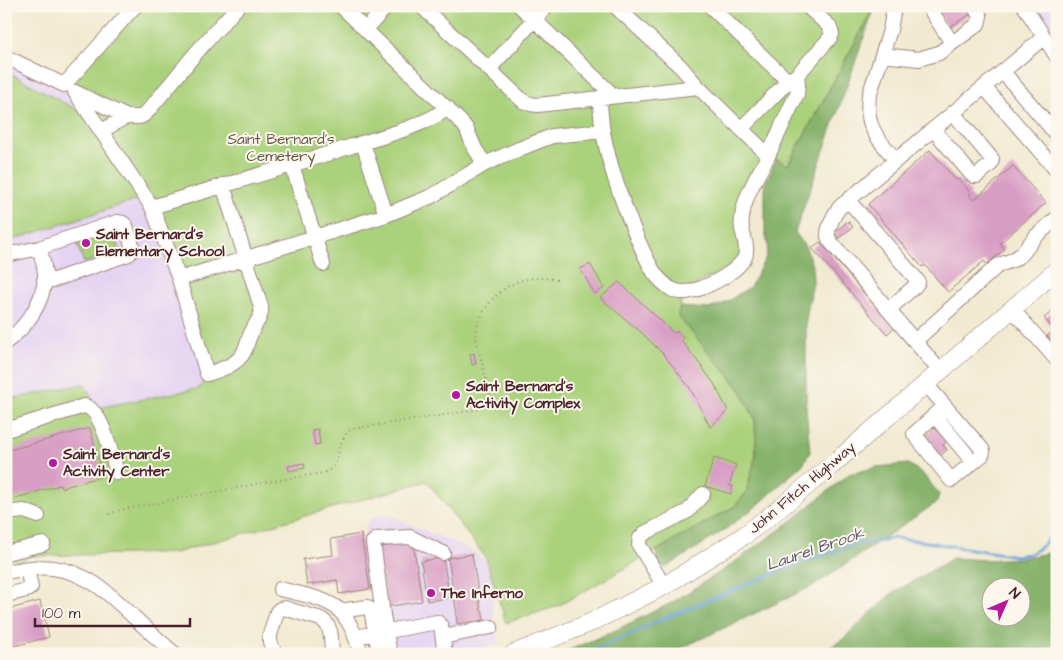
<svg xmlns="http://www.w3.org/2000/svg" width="1063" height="660" font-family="'Architects Daughter',sans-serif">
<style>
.built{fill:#e4d3f2}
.green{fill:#aad17c;stroke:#7a7854}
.forest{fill:#87b36c;stroke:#68694c;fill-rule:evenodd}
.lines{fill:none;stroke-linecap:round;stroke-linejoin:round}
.stream{stroke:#6ca3da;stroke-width:3}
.building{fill:#d89dc4}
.minor-casing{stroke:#9e847e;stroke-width:16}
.major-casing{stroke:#9e847e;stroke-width:19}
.path{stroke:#9e847e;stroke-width:2;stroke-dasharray:1 4;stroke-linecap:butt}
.minor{stroke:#fff;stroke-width:14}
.major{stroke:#fff;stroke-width:18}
.poi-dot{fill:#b5179e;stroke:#fbf7ec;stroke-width:2}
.labels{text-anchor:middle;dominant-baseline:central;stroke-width:4;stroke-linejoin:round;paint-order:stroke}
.park-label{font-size:15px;fill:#675443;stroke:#fbf7ec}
.poi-label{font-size:15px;font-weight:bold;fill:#4a1f2b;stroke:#fbf7ec;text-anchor:start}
.street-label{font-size:15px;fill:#4a1f2b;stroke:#fbf7ec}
.water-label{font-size:16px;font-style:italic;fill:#585471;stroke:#fbf7ec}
</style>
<rect width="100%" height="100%" fill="#fbf7ec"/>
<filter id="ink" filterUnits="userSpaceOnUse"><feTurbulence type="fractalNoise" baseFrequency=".02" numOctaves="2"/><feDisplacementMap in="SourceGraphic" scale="10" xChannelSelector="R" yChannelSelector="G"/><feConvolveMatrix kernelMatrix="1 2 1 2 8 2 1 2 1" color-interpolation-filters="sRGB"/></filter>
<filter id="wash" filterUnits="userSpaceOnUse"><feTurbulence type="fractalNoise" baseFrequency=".0096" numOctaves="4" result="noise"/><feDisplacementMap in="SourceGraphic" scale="20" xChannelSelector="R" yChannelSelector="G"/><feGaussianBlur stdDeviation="1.12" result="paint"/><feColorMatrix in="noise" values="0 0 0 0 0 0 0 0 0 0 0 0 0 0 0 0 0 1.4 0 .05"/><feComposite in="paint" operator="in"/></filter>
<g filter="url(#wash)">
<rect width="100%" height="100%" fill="#f1ead1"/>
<path class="built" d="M1034,6H1057V41Z
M6,57L75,92L152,207L207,374L200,388L97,408L83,384L6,400Z
M381,514H386L469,549L487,562L492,577L493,613L499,644L463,654H386L382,633L366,536V526L369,521Z"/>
<path class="green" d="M135,6H875L787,166L768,156L747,198L744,258L683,292L678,316L740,389L755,419L756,455L746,493L735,506L558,606L506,623L486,558L427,481L175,553L32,556L6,568V400L84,384L97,408L200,388L207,374L152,207L75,92L64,85Z
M6,71L79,111L140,199L6,242Z
M113,229L120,252L84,263L76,241Z"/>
<path class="forest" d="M875,6L795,232L806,248L812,266L813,282L806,319V408L810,452L803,464L759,504L720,533L667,567L659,568L655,562L657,550L735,506L746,493L756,455L755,419L740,389L678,316L680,307L709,309L725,303L750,287L766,257L768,246L765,231V184L776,159L788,165Z
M908,464L922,473L939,494L937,502L815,585L673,652L669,654H560L616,630L673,602L725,569L789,523L849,474L877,467Z
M1057,548V654H819L842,640L891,594L953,558L984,560L1023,558L1053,552ZM990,588H1020V618H990Z"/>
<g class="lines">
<path class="stream" d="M586,654L665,618L805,561L855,545L895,538L920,541L1016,556L1030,554L1042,546L1057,530"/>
</g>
<g id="blocks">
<path class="building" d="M934,6H970L974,12L948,28Z
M6,14L13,17L6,31Z
M930,150L956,180L958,179L971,193L969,195L974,200L1013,166L1046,203L1000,243L1005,249L987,264L984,261L948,292L925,265L922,267L868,204Z
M848,221L853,227L839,238L835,232Z
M820,242L894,328L887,334L812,248Z
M590,264L604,288L595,294L580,269Z
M619,282L674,333L677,331L683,338L681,340L702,367L715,385L728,411L710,427L690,388L664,355L642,333L600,298Z
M1057,308V347L1047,336L1054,330L1044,318Z
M474,353L476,364L472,365L470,354Z
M948,417L959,430L943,445L947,450L931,464L916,445Z
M90,428L103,476L61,488L60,485L6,501V451Z
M318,429L320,444L315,445L312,430Z
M714,458L736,465L729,485L733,486L731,494L705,486Z
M304,463L305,468L289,471L288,466Z
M361,534L370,589L339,594L337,580L307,585L303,559L333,555L331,539Z
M413,542L422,601L386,607L377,548Z
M472,554L481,611L482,610L484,620L457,624L456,615H457L448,558Z
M443,558L450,598L427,601L421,561Z
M40,601L49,637L6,648V610Z"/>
</g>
</g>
<g filter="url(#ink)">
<use href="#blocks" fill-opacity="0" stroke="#9e847e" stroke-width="1"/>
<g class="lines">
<g class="minor-casing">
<path id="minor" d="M341,6L460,121L466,128L475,149L485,164
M421,6L523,101L530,104L538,105L698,87
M520,6L614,96
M615,6L681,67L698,87L768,155
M710,6L788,81
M892,6L893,13L890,30L869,96C865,127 877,138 896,160
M928,6L952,43
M1024,6L1057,57
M366,29L387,6
M882,55L919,59L932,55L939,53L978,24L980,16L974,6
M6,57L64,85L135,6
M489,69L547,6
M1003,72L1057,135
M984,87L1057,171
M75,92L152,207L179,279L207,374C220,370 237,365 244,352C247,345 249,336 253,329C257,321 262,317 261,307L223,185
M75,92L127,117
M599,98C601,109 601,121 603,132C610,169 623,205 638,240C643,251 648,263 655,274C659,279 665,285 671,289C682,295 693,291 704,287C718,281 735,272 744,259C749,251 744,238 742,229C741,222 742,214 744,207C748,189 760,172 768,156C778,135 787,114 797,94L798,84L797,75
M741,129L788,81L797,75L830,38L832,34L829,26L807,6
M933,129L971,174L974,176H977L991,164L992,159L953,113
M102,131C108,128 121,118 128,117C139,116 139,120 148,111L195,54L238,6
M363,143L386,215
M292,165L323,264
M848,200L917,280L918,282L915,286L888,310
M152,207C218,187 284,168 349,147C380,137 422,127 448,108
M6,257L11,254L39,248
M179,279L386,215L432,196L485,164L519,149L552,136L603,131
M1012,309L1057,360
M915,341L995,268L999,265L1013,260L1022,254L1035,237L1057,218
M6,342C26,327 42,305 45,279C46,269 42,258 39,248L117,222L123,223L126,226L132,245V249L129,254L54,280H44
M940,371L830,241C829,239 828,238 828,236C827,229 835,212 840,207L1043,38
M925,383L982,449L983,451L982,455L953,479L951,480L914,434L945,406
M934,415L973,462
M6,430L84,406C102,408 112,457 117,473
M6,513L24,511L38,516
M6,553L43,544
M6,572C21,569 37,566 53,568C88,572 112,596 137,620C149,631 162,643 175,654
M664,586L639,545L640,538L645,533L688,511L703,494
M280,589C296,593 326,598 338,609C350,620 357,639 361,654
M6,595L27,590L31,587L27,569
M340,611L367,607L371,610L378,647V654
M355,637L437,622L441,626L445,654
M443,637L491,627
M275,654L270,642V635L277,612L280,609L284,608L321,619C333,626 331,641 332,654
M390,654L383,615L373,542L377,539L410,537L443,553"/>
</g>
<g class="major-casing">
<path id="major" d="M513,654L592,622L664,586L745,535L780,508L832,465L1057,270"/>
</g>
<path class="path" d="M109,514L120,510L267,482L323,473C329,471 333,468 336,462C339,451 341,435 352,429L476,410C484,406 488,400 489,391L476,337C475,327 480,320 484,311C501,284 526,273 557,280"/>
<use href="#minor" class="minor"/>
<use href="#major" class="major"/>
</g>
</g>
<g class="poi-dot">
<circle cx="86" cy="243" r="5"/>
<circle cx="456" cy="395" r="5"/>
<circle cx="53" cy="463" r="5"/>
<circle cx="431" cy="593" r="5"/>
</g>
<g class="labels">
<g class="park-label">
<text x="281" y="139">Saint Bernard's<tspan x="281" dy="17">Cemetery</tspan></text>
</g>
<g class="poi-label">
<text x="96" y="234">Saint Bernard's<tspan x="96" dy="17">Elementary School</tspan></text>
<text x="466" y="386">Saint Bernard's<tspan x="466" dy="17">Activity Complex</tspan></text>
<text x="63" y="454">Saint Bernard's<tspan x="63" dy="17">Activity Center</tspan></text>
<text x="441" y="593">The Inferno</text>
</g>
<g class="street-label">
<text transform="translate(802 488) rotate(-40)">John Fitch Highway</text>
</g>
<g class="water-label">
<text transform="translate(815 549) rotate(-19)">Laurel Brook</text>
</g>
</g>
<rect width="1063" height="660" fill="none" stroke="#fbf7ec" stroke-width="25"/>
<g transform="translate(1006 602) rotate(45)"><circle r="24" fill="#fbf7ec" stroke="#b4a19f"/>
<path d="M0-4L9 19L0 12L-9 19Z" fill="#b5179e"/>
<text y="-8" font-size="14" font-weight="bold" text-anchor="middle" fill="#4a1f2b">N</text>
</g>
<path d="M35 618v8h155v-8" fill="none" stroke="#4a1f2b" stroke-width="2.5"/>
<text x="42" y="618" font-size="15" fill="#4a1f2b" stroke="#fbf7ec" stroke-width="4" paint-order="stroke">100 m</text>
</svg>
